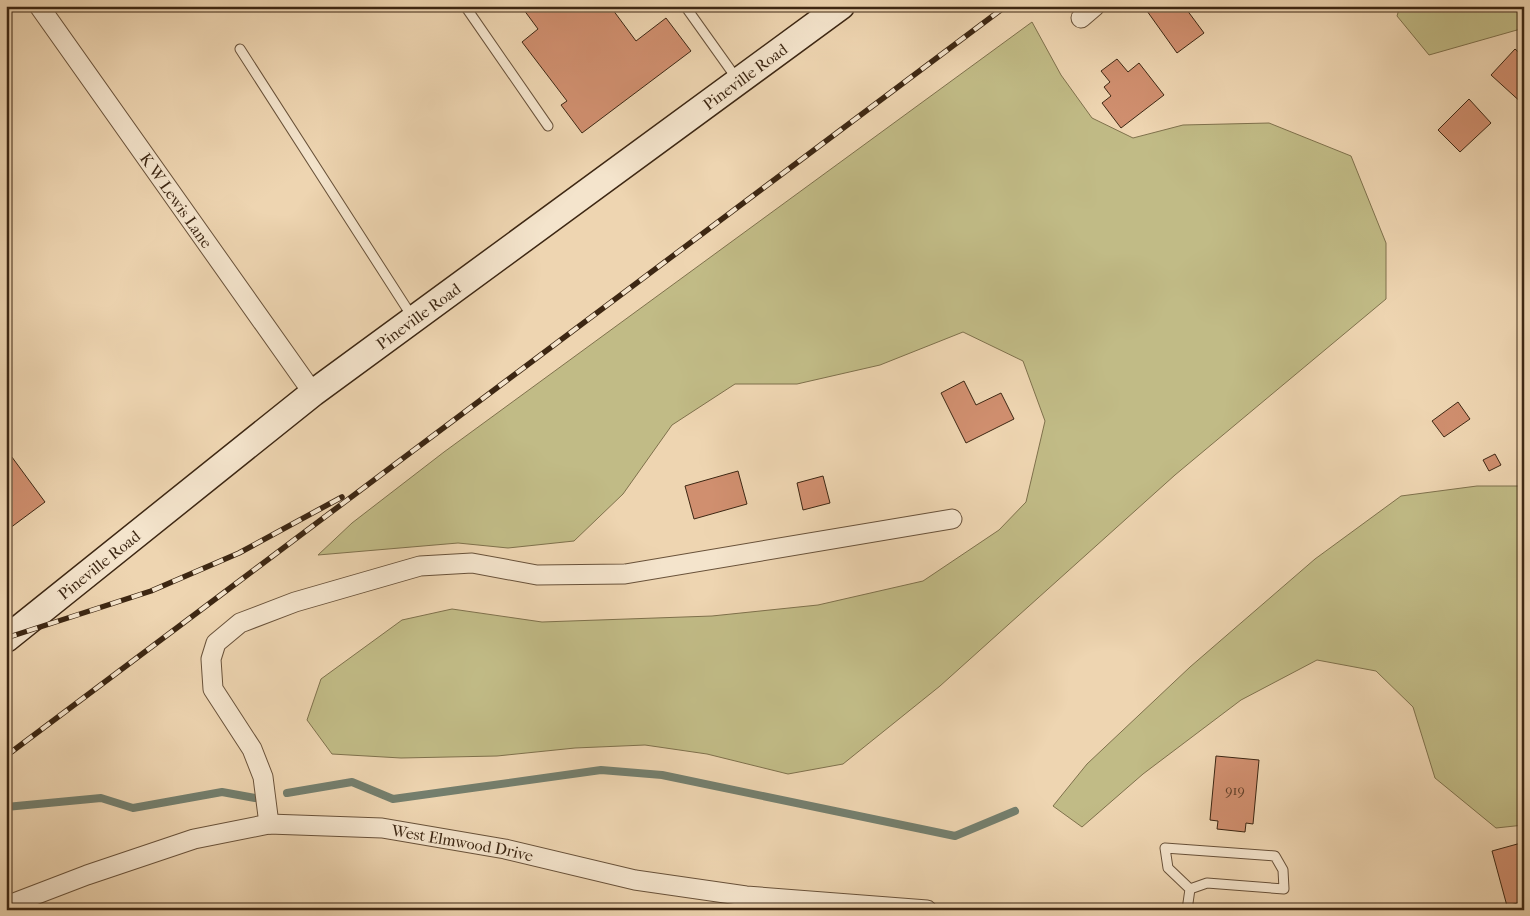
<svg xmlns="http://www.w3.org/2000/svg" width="1530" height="916" font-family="'IM FELL French Canon',serif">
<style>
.green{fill:#c1bb86;stroke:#7f714c}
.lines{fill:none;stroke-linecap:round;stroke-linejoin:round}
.stream{stroke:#747f6e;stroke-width:8}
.building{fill:#d08f6f;stroke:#3d2713}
.service-casing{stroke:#69523a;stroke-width:11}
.minor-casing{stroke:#69523a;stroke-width:21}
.secondary-casing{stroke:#3d2713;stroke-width:29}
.service{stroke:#f4e4cc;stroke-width:9}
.minor{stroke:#f4e4cc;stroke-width:19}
.secondary{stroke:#f4e4cc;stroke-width:26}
.rail-casing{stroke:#3d2713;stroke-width:5.5}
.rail{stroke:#f4e4cc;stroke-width:4;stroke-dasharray:11;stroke-linecap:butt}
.labels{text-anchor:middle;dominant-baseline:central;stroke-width:5;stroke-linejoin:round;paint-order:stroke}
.number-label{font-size:14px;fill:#62412a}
.street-label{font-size:16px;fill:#3d2713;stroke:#f4e4cc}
</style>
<rect width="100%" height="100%" fill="#eed5b1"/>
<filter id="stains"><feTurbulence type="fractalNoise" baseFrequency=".004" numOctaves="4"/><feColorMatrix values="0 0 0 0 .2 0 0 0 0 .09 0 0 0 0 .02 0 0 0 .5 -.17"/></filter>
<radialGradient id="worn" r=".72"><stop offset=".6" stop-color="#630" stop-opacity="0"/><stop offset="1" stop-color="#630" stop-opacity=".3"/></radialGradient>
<path class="green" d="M1400,6H1524V28L1429,55L1397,16Z
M1032,22L1061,75L1092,118L1133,138L1183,125L1269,123L1351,156L1386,243V299L1175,475L940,686L843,764L788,774L707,754L645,745L575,748L497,756L401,758L332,754L307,720L321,679L402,620L452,609L542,622L712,616L818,605L923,581L999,530L1026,502L1045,421L1023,361L963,332L880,365L797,384H735L672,425L623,494L574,541L508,548L458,543L318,555L352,523L444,452Z
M1477,486H1524V825L1496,828L1435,778L1413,707L1376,671L1317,660L1241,700L1143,774L1082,827L1053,806L1087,764L1190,667L1315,559L1401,496Z"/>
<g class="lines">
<path class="stream" d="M287,793L352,782L393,799L601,770L662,775L955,836L1015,811
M6,807L101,798L133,808L222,792L255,798"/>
</g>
<path class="building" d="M521,6H610L636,41L666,18L691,51L582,133L561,105L567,101L522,42L538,29Z
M1154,6H1184L1204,33L1177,53L1147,11Z
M1515,49L1524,57V105L1491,75Z
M1117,59L1128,72L1139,63L1164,95L1121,128L1102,103L1111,96L1104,87L1110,82L1101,71Z
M1469,99L1491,123L1460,152L1438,130Z
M964,381L976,405L1001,393L1014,419L966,443L941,393Z
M1458,402L1470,419L1444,437L1432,421Z
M6,449L45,502L6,531Z
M1495,454L1501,465L1489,471L1483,460Z
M738,471L747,504L694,519L685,486Z
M823,476L830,503L803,510L797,483Z
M1216,756L1259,760L1253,824L1246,823L1245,832L1217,829L1218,821L1210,820Z
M1521,843L1524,854V901L1507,906L1492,851Z"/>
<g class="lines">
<g class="service-casing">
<path id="service" d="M465,6L548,126
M685,6L737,79
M240,49L413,318
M1165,848L1275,856L1283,870L1284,889L1207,883L1190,889L1168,868Z
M1187,910L1190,889"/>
</g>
<g class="minor-casing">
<g id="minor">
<path id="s1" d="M39,6L313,393"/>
<path d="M1081,18L1095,6"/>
<path d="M269,824L263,777L252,749L213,689L211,659L216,643L240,623L295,602L420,566L472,563L537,575L625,574L952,519"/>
<path id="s2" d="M6,906L87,875L194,839L269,824L382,828L505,849L635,880L746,896L927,910"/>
</g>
</g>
<g class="secondary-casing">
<g id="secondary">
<path id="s3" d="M6,639L313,393L841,6"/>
</g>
</g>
<use href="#service" class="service"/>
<use href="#minor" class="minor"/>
<use href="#secondary" class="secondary"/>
<g class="rail-casing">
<path id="rail" d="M6,638L151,591L239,553L342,497
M6,756L1006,6"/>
</g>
<use href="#rail" class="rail"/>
</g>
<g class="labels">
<g class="number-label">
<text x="1235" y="790">919</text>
</g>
<g class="street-label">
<text stroke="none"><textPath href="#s3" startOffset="929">Pineville Road</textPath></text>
<text stroke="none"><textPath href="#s1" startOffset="238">K W Lewis Lane</textPath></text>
<text stroke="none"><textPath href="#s3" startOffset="524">Pineville Road</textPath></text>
<text stroke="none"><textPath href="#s3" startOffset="119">Pineville Road</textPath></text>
<text stroke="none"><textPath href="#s2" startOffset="471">West Elmwood Drive</textPath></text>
</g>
</g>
<rect width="1530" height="916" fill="none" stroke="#eed5b1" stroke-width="25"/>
<rect x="8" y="8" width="1515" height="901" fill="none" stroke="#3d2713" stroke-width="2.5"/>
<rect x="12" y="12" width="1505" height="891" fill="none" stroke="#3d2713"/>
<rect width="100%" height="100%" filter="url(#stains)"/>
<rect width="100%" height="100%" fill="url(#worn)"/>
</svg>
